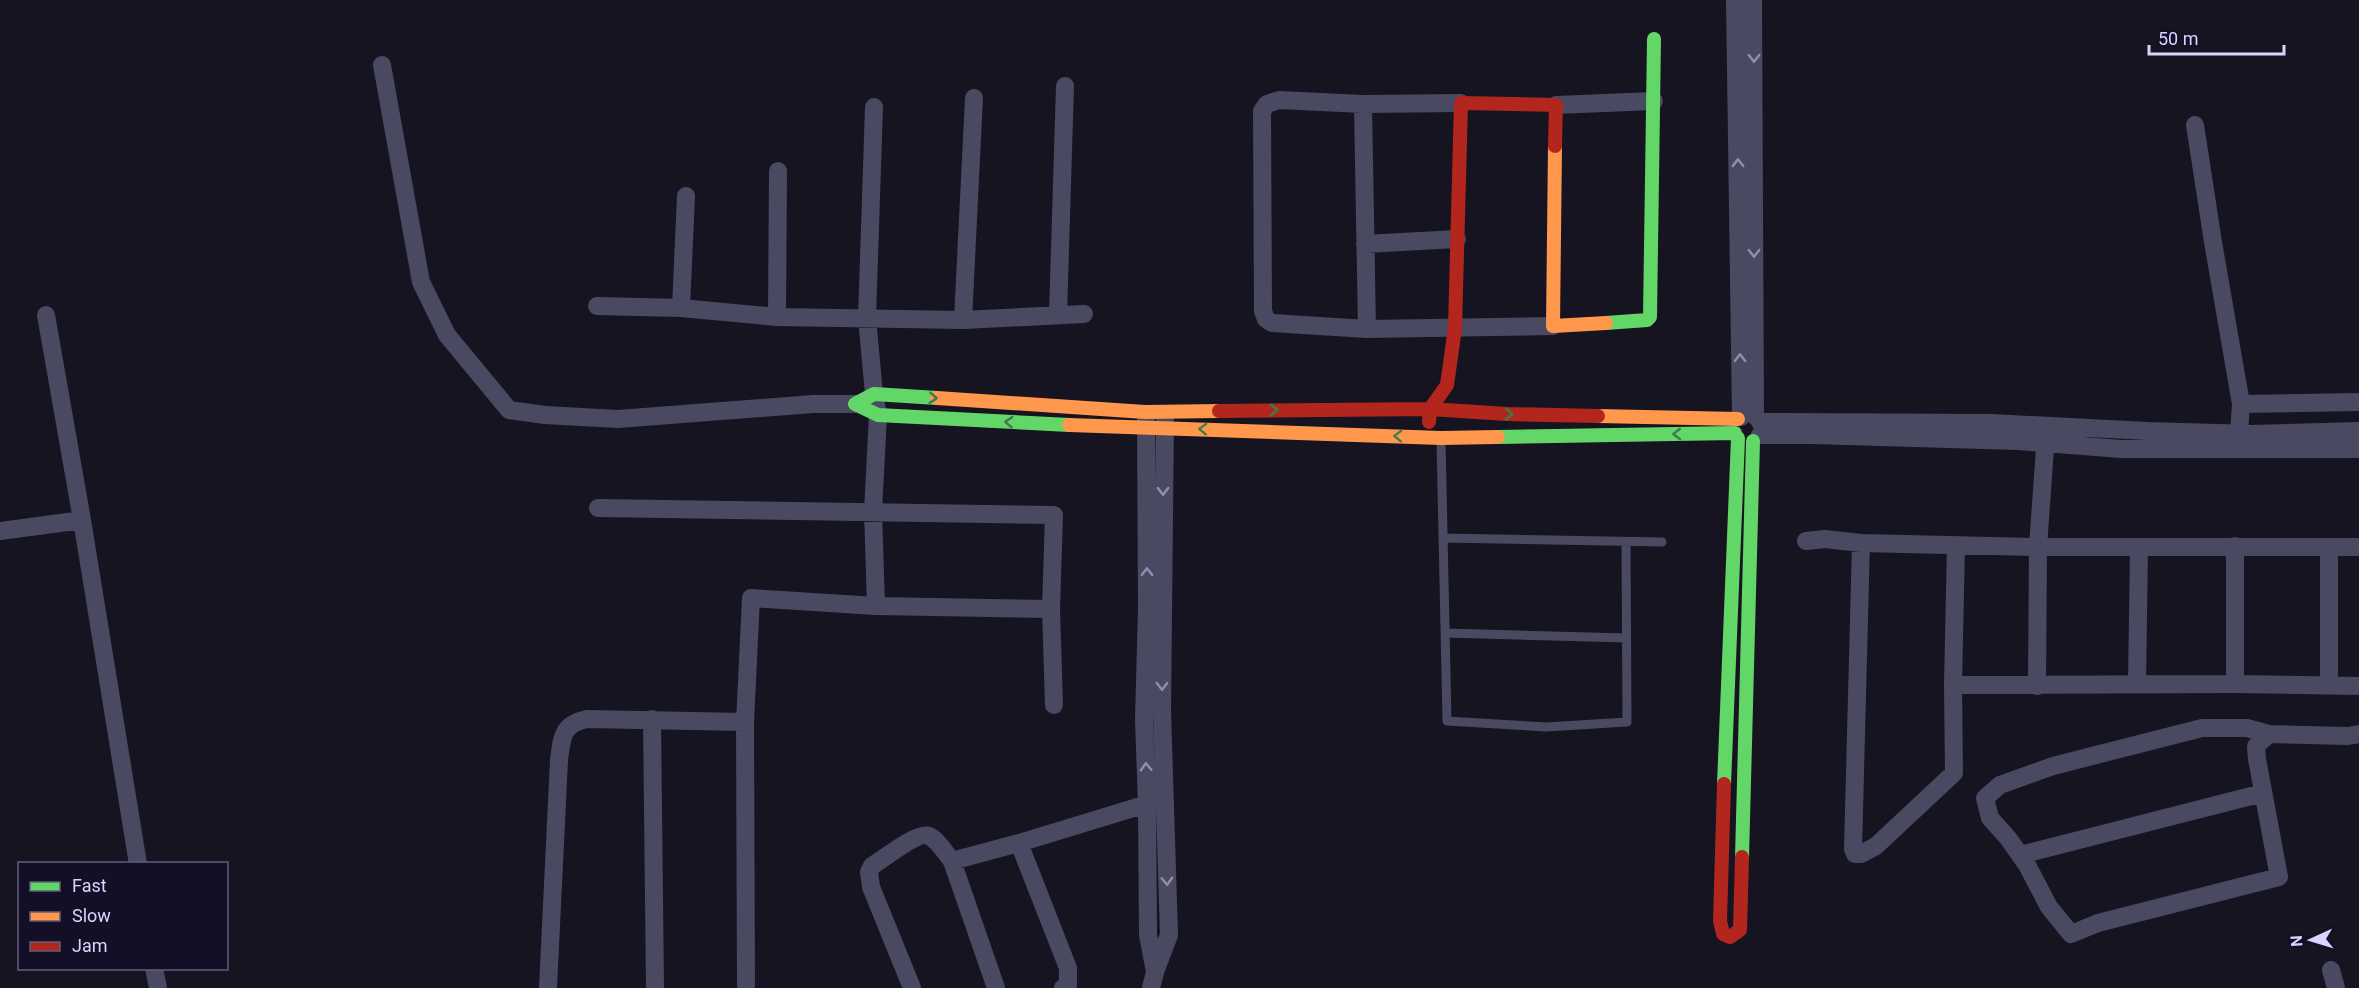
<svg xmlns="http://www.w3.org/2000/svg" width="2359" height="988" font-family="Roboto,sans-serif">
<style>
.lines{fill:none;stroke-linecap:round;stroke-linejoin:round}
.lane{stroke:#4a4962;stroke-width:9}
.street{stroke:#4a4962;stroke-width:18}
.fast{stroke:#63d668;stroke-width:14}
.slow{stroke:#ff974d;stroke-width:14}
.jam{stroke:#b3261e;stroke-width:14}
.oneway{stroke:#928eb0}
.oneway2{stroke:#3f7c4a}
</style>
<rect width="100%" height="100%" fill="#161421"/>
<g class="lines">
<path class="lane" d="M1441,441L1447,721L1546,727L1627,722L1626,542
M1443,538L1662,542
M1446,633L1626,638"/>
<path class="street" d="M1735,0L1741,417
M1753,0L1755,416
M382,65L421,282L447,335L509,410L545,415L618,419L813,404H855
M1461,103L1363,104L1279,100L1267,104L1262,111L1263,311L1266,319L1272,323L1367,329L1553,326
M1363,104L1367,329
M1556,105L1654,101
M874,107L867,318L874,394L878,415L873,511L876,606
M2195,125L2213,242L2241,404L2239,434
M686,196L681,308L777,317L963,320L1084,314
M1365,244L1457,239
M597,306L681,308
M46,315L82,520L138,864
M1058,315L1065,86
M777,317L778,171
M963,320L974,98
M2241,404L2359,402
M1146,416L1147,608L1144,720L1147,804L1148,935L1155,972
M1760,422L1991,423L2147,431L2251,434L2359,431
M1760,435H1812L2018,441L2121,449H2359
M598,508L1054,515L1051,609L1054,705
M0,531L82,520
M1806,541L1825,539L1861,543L2038,547H2359
M1861,543L1853,849L1855,854H1861L1876,846L1954,773L1953,685L1956,545
M2235,546V684
M2329,548V685
M2137,684L2139,547
M1953,685L2235,684L2359,686
M2037,686L2038,547L2046,434
M652,719L655,988
M2269,734L2256,746L2257,759L2279,877L2098,923L2071,934L2049,907L2027,865L2008,838L1990,818L1985,798L2000,785L2053,766L2202,728H2247L2269,734L2348,736L2359,734
M2020,855L2263,793
M952,861L996,988
M154,968L158,988
M2331,970L2336,988
M746,985L745,722L751,598L876,606L1051,609
M548,988L559,760C562,737 562,724 587,719L745,722
M912,988L871,887L869,872L872,866C882,860 918,831 929,836C938,840 946,854 952,861L1019,843
M1063,988L1068,985V968L1019,843L1147,804
M1151,988L1155,972L1169,935L1162,711L1165,417"/>
<path class="fast" d="M1606,323L1647,320L1650,317L1654,39
M937,398L874,394L855,404L878,415L1069,425
M1498,437L1735,433
M1724,784L1738,438
M1742,857L1753,441"/>
<path class="slow" d="M1555,146L1553,326L1606,323
M937,398L1145,412L1219,411
M1598,416L1738,419
M1069,425L1441,438L1498,437"/>
<path class="jam" d="M1219,411L1430,409L1507,414L1598,416
M1429,422L1430,409L1447,385L1455,328L1461,103L1556,105L1555,146
M1724,784L1720,921L1723,934L1730,937L1740,930L1742,857"/>
</g>
<defs><path id="oneway-chevron" d="M-2-3.5L2.5 0L-2 3.5" fill="none" stroke-width="1.6" stroke-linecap="round" stroke-linejoin="round" transform="scale(1.5)"/></defs>
<g class="oneway">
<use href="#oneway-chevron" transform="translate(1754 58) rotate(90)"/>
<use href="#oneway-chevron" transform="translate(1738 163) rotate(-91)"/>
<use href="#oneway-chevron" transform="translate(1754 253) rotate(90)"/>
<use href="#oneway-chevron" transform="translate(1740 358) rotate(-91)"/>
<use href="#oneway-chevron" transform="translate(1163 491) rotate(90)"/>
<use href="#oneway-chevron" transform="translate(1147 572) rotate(-90)"/>
<use href="#oneway-chevron" transform="translate(1162 686) rotate(90)"/>
<use href="#oneway-chevron" transform="translate(1146 767) rotate(-92)"/>
<use href="#oneway-chevron" transform="translate(1167 881) rotate(88)"/>
</g>
<g class="oneway2">
<use href="#oneway-chevron" transform="translate(933 398) rotate(4)"/>
<use href="#oneway-chevron" transform="translate(1274 410) rotate(-1)"/>
<use href="#oneway-chevron" transform="translate(1509 414) rotate(1)"/>
<use href="#oneway-chevron" transform="translate(1009 422) rotate(-177)"/>
<use href="#oneway-chevron" transform="translate(1203 429) rotate(-178)"/>
<use href="#oneway-chevron" transform="translate(1677 434) rotate(179)"/>
<use href="#oneway-chevron" transform="translate(1398 436) rotate(-178)"/>
</g>
<rect x="18" y="862" width="210" height="108" fill="#130f26" stroke="#625e7d" stroke-width="1.5"/>
<rect x="30" y="882" width="30" height="9" fill="#63d668" stroke="#625e7d" stroke-width="1.5"/>
<text x="72" y="892" font-size="18" fill="#d9d4ff">Fast</text>
<rect x="30" y="912" width="30" height="9" fill="#ff974d" stroke="#625e7d" stroke-width="1.5"/>
<text x="72" y="922" font-size="18" fill="#d9d4ff">Slow</text>
<rect x="30" y="942" width="30" height="9" fill="#b3261e" stroke="#625e7d" stroke-width="1.5"/>
<text x="72" y="952" font-size="18" fill="#d9d4ff">Jam</text>
<g transform="translate(2311 940) rotate(266)" stroke="#130f26" stroke-width="4.5" paint-order="stroke">
<path d="M0-4.5L10 22L0 15L-10 22Z" fill="#d9d4ff"/>
<text y="-9" font-size="16" font-weight="bold" text-anchor="middle" fill="#d9d4ff">N</text>
</g>
<path d="M2149 45v9h135v-9" fill="none" stroke="#d9d4ff" stroke-width="3"/>
<text x="2158" y="45" font-size="18" fill="#d9d4ff" stroke="#130f26" stroke-width="4.5" paint-order="stroke">50 m</text>
</svg>
